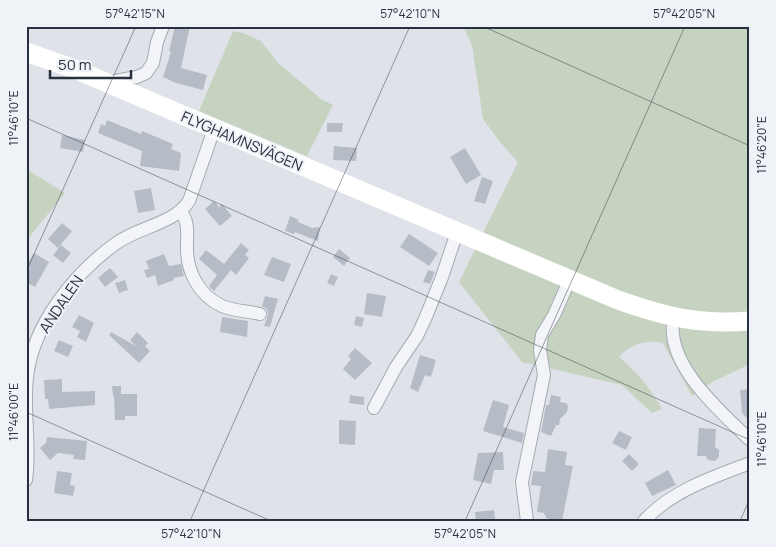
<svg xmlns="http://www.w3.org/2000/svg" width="776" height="547" font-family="Manrope,sans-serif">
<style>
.green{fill:#c5d3c0}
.building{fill:#b6bcc6}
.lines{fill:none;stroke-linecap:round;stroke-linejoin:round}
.street-casing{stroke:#a4aab3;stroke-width:14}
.street{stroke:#f2f4f7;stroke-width:12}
.secondary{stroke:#fff;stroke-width:19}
.ticks{fill:none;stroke:#283140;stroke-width:1;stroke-opacity:0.45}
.labels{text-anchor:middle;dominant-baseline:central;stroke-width:4;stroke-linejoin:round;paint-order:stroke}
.street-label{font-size:15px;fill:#283140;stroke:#eff2f6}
.neatline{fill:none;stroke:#283140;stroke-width:2}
.ticks-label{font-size:12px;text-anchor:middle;fill:#283140}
</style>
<rect width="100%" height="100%" fill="#dfe3e9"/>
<path class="green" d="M463,26H750V364L712,382L692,396L663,343C647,339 630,344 619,357C637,372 650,388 662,409L652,413L622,385L522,362L459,282L518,162L500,142L483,119L472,45Z
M233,31L243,33L261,41L278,63L321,99L333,105L307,156L199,111Z
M26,169L65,193L26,241Z"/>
<path class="building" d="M175,26H190L181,68L207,75L203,90L176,83L163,77L171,52L169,51Z
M107,120L141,134L142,131L173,144L171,149L181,153L179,171L140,166L142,151L98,133L101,124L105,126Z
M327,123H343L342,132H327Z
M62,135L85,140L83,152L60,148Z
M334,146L357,148L356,161L333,160Z
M465,148L481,175L466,184L450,157Z
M482,177L493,181L485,204L474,201Z
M151,188L155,210L138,213L134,191Z
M214,201L219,207L222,204L232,216L220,226L205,209Z
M290,216L299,220L298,222L312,228L320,227L318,241L295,232L294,234L285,231Z
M62,223L72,231L58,248L48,239Z
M409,234L438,253L429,266L400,247Z
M241,243L249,250L245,255L249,258L236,275L231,270L214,291L209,286L217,275L199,259L206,250L224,264Z
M61,245L71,253L63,263L53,255Z
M339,249L350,258L344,266L333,257Z
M34,253L49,262L35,287L26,282V266Z
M164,254L169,266L181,264L184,276L173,278L174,280L158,286L155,275L147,278L144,270L149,269L146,261Z
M272,257L291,264L284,282L264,275Z
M110,268L118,277L105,287L98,278Z
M428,270L435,272L430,284L423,282Z
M331,274L338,277L334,286L327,283Z
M125,280L128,290L119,293L115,283Z
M367,293L386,296L382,317L364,314Z
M265,296L278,299L270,327L264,326L268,315L267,309L262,306Z
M79,315L94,323L86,342L77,337L80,331L72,327Z
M356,316L364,318L362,327L354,325Z
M222,317L248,321L247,337L220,332Z
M111,332L136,346L130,340L137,332L148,343L145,346L150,351L139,363L109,335Z
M59,340L73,346L68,357L54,351Z
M355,348L372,363L355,380L343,369L351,359L348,356Z
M420,355L436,360L431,377L425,375L418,392L410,388Z
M62,379V392L95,391V405L49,409L48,399H45L44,380Z
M112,386H121V394H137V416H125V420H115L114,396H113Z
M750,389V421L742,413L740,390Z
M350,395L364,397V405L349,403Z
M551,395L561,397L560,402L566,403L568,406L567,412L560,419L559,425H556L551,436L541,432L546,405H549Z
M493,400L509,405L503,427L524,433L522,443L483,431Z
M339,420L356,421L355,445L339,444Z
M699,428L716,429L715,447L719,450V457L715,461L708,460L706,456H697Z
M619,431L632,437L626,450L612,443Z
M47,437L87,441L85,460L73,459L74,455L58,453L50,460L40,448L46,443Z
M548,449L567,452L565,465L573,466L562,521H550V519L546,518V515H544V513L537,512L541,486L531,485L533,471L545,472Z
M503,452L504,470H494L491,484L473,480L478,453Z
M629,454L639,464L632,471L622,461Z
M668,470L676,485L652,496L645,483Z
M57,471L72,473L70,485L75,486L73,496L54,493Z
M494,510L495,519H488V521L476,520L475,512Z"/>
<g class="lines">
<g class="street-casing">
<path id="street" d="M112,86L115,81L137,77L146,73L153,63L157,42L163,26
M181,212C189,222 187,233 187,245C186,270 198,295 222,306C233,311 248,311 260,314
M674,317C663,363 721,412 750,440
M374,408L396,367L417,336L425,319L442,277L457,232
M26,480C31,446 23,411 27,377C33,324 75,272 118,242C140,227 175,223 189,201L214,129
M527,521L522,482L544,375L540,350L542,335L554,315L570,279
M644,521C671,491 713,477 750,463"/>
</g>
<use href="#street" class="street"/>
<path class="secondary" d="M26,52L72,68L618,300C666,317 699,325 750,321"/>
</g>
<path class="ticks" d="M482,26L750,146M26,118L750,440M26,272L136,26M26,412L271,521M190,521L410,26M465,521L685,26M740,521L750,498"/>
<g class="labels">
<g class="street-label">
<text transform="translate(242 141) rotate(23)">FLYGHAMNSVÄGEN</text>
<text transform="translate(61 304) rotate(-56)">ANDALEN</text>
</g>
</g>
<rect width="776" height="547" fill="none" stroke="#eff2f6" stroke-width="55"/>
<path d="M50 70v8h81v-8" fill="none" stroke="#283140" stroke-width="2.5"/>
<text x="58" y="70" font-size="15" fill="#283140" stroke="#eff2f6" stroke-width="4" paint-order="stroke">50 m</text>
<rect x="28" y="28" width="720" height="492" class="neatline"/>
<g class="ticks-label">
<text x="135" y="18">57°42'15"N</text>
<text x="410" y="18">57°42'10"N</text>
<text x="684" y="18">57°42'05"N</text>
<text transform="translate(14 118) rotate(-90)" y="4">11°46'10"E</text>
<text transform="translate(762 145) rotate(-90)" y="4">11°46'20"E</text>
<text transform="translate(14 412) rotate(-90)" y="4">11°46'00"E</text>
<text transform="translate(762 439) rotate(-90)" y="4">11°46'10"E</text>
<text x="191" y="538">57°42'10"N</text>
<text x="465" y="538">57°42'05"N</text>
</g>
</svg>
